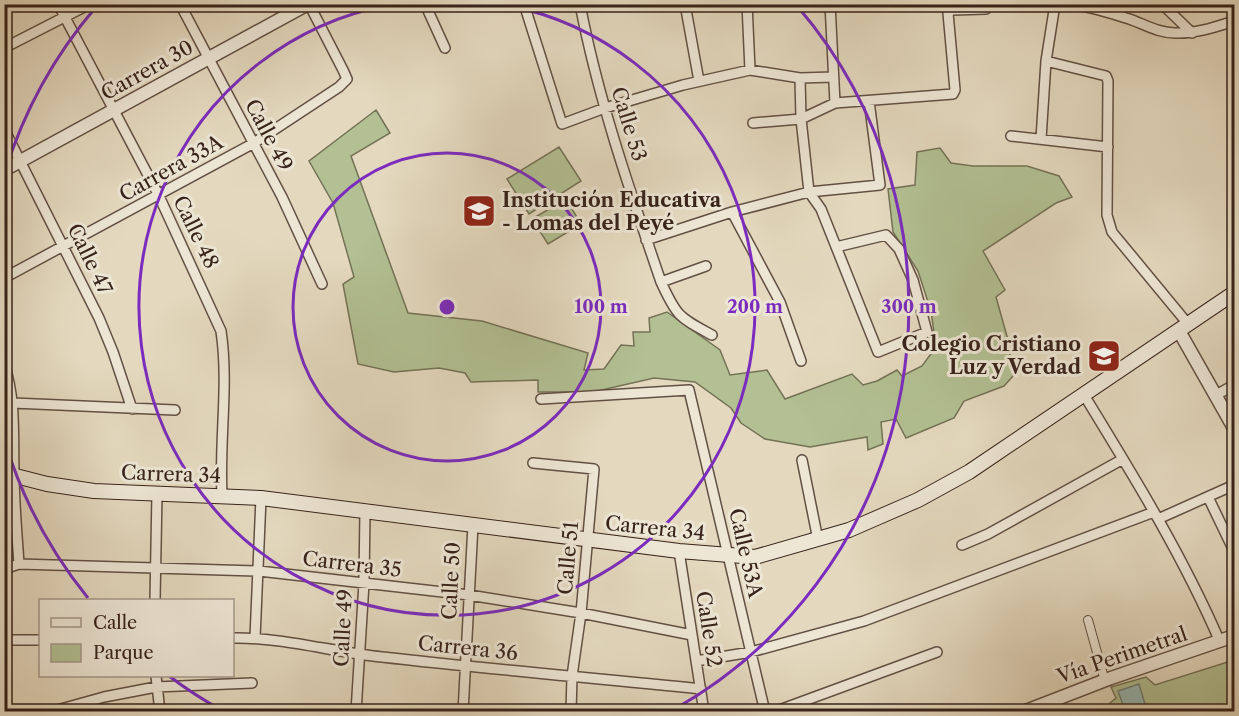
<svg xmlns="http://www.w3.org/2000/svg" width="1239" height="716" font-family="'Libre Caslon Text',serif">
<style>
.green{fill:#b2c093;stroke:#747257;stroke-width:1.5}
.water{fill:#95bab5;stroke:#6f7e77;stroke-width:1.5}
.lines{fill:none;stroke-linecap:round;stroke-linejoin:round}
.pedestrian-casing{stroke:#625044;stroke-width:10}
.minor-casing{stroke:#625044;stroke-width:12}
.tertiary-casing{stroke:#625044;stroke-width:15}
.secondary-casing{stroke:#37231b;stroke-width:16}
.pedestrian{stroke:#ede6d5;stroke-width:8}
.minor{stroke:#ede6d5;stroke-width:9}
.tertiary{stroke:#ede6d5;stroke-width:12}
.secondary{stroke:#ede6d5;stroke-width:14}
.ring{fill:none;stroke:#7b2cbf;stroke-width:3}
.labels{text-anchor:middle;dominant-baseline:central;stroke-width:6;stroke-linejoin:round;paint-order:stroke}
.street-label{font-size:20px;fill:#37231b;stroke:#ede6d5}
.poi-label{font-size:20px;font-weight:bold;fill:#37231b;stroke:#ede6d5;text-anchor:start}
.centre{fill:#7b2cbf;stroke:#ede6d5;stroke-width:3}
.ring-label{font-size:18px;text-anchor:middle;font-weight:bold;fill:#7b2cbf;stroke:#ede6d5;stroke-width:6;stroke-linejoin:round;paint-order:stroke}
</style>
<rect width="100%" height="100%" fill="#e4d9bf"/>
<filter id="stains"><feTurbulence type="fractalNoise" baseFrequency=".00333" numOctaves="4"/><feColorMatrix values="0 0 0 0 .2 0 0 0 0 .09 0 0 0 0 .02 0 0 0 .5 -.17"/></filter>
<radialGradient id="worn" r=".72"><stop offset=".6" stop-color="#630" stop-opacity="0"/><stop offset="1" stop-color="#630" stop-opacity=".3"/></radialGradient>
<path class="green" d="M376,110L390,133L351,156L408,313L482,321L588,353L584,370L604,369L621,345L634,346L633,332H650L649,318L667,312L720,350L730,375L767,370L785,399L852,374L863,385L877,381L897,370L902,376L922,366L936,347L931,311L918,271L893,232L888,189L915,185L917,152L940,148L951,163L973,166H1027L1059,176L1072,197L1056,203L983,251L1005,290L996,297L1008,340L1013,376L1004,386L964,401L954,418L906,438L896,419L881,422L883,444L868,450L867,437L810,447L765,439L741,423L731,408L695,382L654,378L593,392H538V380L471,382L465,373L439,368L394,372L358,364L343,284L354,277L333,203L309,161Z
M559,147L581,181L529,214L507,179Z
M566,199L581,224L548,244L532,219Z
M1234,660V711L1099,712L1116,698L1111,687L1146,677L1155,685Z"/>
<path class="water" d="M1139,684L1147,711H1125L1118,691Z"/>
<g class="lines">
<g class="pedestrian-casing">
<path id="pedestrian" d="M1088,620L1103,674"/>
</g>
<g class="minor-casing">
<path id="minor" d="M58,4L159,196L221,331C229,385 219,440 222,495
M180,4L282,197L322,284
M425,4L445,48
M524,4L562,124L605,108L683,85L750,70L800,78L833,77
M580,4C598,99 630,191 661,282C677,317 679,317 712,335
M685,4L699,81
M747,4L750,70
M830,4L835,103
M1072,4C1090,7 1108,12 1126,18C1143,23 1157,33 1175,33C1195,34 1215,27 1234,21
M1162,4L1192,33
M4,48L90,4
M1046,61L1106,76L1108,81L1107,215L1112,232L1188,324
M800,78L801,119L809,192L821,209L878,352L927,332L913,280L899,249L886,235L836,247
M753,123L801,119L835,103L953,94L955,90L948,13L952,10L986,9V4
M4,129L99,318L113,352L132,409
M1011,136L1108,147
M1041,139L1046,61L1055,4
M732,212L780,302L801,361
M646,240L732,212L809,192L880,185L869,101
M4,278L254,143L339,87L347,79L343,70L309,4
M661,282L706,266
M4,364C16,399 13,435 14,471C14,502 17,533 19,564
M1084,395C1133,475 1183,556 1220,642
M1216,395L1234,385
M541,399L689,390L765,712
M13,403L175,410
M802,460L818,540
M533,463L594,469L581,613L572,676L571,712
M1208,497L1234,551
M1158,519L1234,485
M962,545L988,534L1123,459
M679,551L704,712
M4,569L19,564L259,571L469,595L581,613L692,635
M155,600L157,493
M232,638C282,637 332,652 382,657C488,669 594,678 701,689
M255,638L261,498
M4,640H40
M696,661L751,652L864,621L1154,512
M156,676L160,712
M50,712L104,697L156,687L252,683
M356,712L364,583L365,510
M463,712L473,525
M774,712L937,652"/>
</g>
<g class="tertiary-casing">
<path id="tertiary" d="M4,170L308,4
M1179,331L1234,428
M1023,712L1111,678L1234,636"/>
</g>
<g class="secondary-casing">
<path id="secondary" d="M4,473L47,484L94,491L261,498L679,551L755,557L849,530L918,500L969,472L1234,293"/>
</g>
<use href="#pedestrian" class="pedestrian"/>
<use href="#minor" class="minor"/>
<use href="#tertiary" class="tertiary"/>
<use href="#secondary" class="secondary"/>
</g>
<g class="ring">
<circle cx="447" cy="307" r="154"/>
<path d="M506 5A308 308 0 1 1 388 5"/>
<path d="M223 711A462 462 0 0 1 169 676M88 598A462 462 0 0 1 5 442M5 172A462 462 0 0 1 96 7M798 7A462 462 0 0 1 671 711"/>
</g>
<defs>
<g id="school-square" transform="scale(1.725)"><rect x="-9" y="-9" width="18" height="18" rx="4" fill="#8f2418" stroke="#ede6d5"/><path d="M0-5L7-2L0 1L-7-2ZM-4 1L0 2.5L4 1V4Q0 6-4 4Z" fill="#fff"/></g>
<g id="university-square" transform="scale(1.725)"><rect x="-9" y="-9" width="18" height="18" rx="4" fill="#8f2418" stroke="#ede6d5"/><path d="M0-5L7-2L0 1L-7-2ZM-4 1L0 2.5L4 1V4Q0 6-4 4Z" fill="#fff"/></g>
</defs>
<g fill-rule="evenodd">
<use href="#school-square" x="479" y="211"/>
<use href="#university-square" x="1104" y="356"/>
</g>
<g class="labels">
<g class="street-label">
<text transform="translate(147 70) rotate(-29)">Carrera 30</text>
<text transform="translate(629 124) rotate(73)">Calle 53</text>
<text transform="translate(269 135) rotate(62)">Calle 49</text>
<text transform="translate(171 168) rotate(-29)">Carrera 33A</text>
<text transform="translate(196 232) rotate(64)">Calle 48</text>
<text transform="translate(90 259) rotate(64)">Calle 47</text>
<text transform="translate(171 474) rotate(2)">Carrera 34</text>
<text transform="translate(655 528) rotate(6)">Carrera 34</text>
<text transform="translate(746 553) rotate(77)">Calle 53A</text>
<text transform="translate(568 558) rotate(-85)">Calle 51</text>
<text transform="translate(352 564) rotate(7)">Carrera 35</text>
<text transform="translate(451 581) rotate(-87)">Calle 50</text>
<text transform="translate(343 628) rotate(-87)">Calle 49</text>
<text transform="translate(709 629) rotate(81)">Calle 52</text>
<text transform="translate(468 648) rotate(6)">Carrera 36</text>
<text transform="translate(1122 655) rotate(-19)">Vía Perimetral</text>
</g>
<g class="poi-label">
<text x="502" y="200">Institución Educativa<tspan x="502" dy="23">- Lomas del Peyé</tspan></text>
<text x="1081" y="344" text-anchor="end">Colegio Cristiano<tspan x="1081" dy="23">Luz y Verdad</tspan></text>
</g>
</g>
<circle cx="447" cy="307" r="9" class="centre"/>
<g class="ring-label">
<text x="601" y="313">100 m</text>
<text x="755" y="313">200 m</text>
<text x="909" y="313">300 m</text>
</g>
<rect width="1239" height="716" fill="none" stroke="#e4d9bf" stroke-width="24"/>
<rect x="6" y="6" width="1227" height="704" fill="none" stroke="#37231b" stroke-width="3"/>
<rect x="12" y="12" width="1215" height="692" fill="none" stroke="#37231b" stroke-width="1.5"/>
<rect x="39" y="599" width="195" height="78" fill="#ede6d5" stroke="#a4988b" stroke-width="1.5"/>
<rect x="51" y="618" width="30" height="9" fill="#ede6d5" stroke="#a4988b" stroke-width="1.5"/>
<text x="93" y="629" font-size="18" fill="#37231b">Calle</text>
<rect x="51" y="644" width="30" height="18" fill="#b2c093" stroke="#a4988b" stroke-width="1.5"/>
<text x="93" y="659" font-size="18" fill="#37231b">Parque</text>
<rect width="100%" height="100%" filter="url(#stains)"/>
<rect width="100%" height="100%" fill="url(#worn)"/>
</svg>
